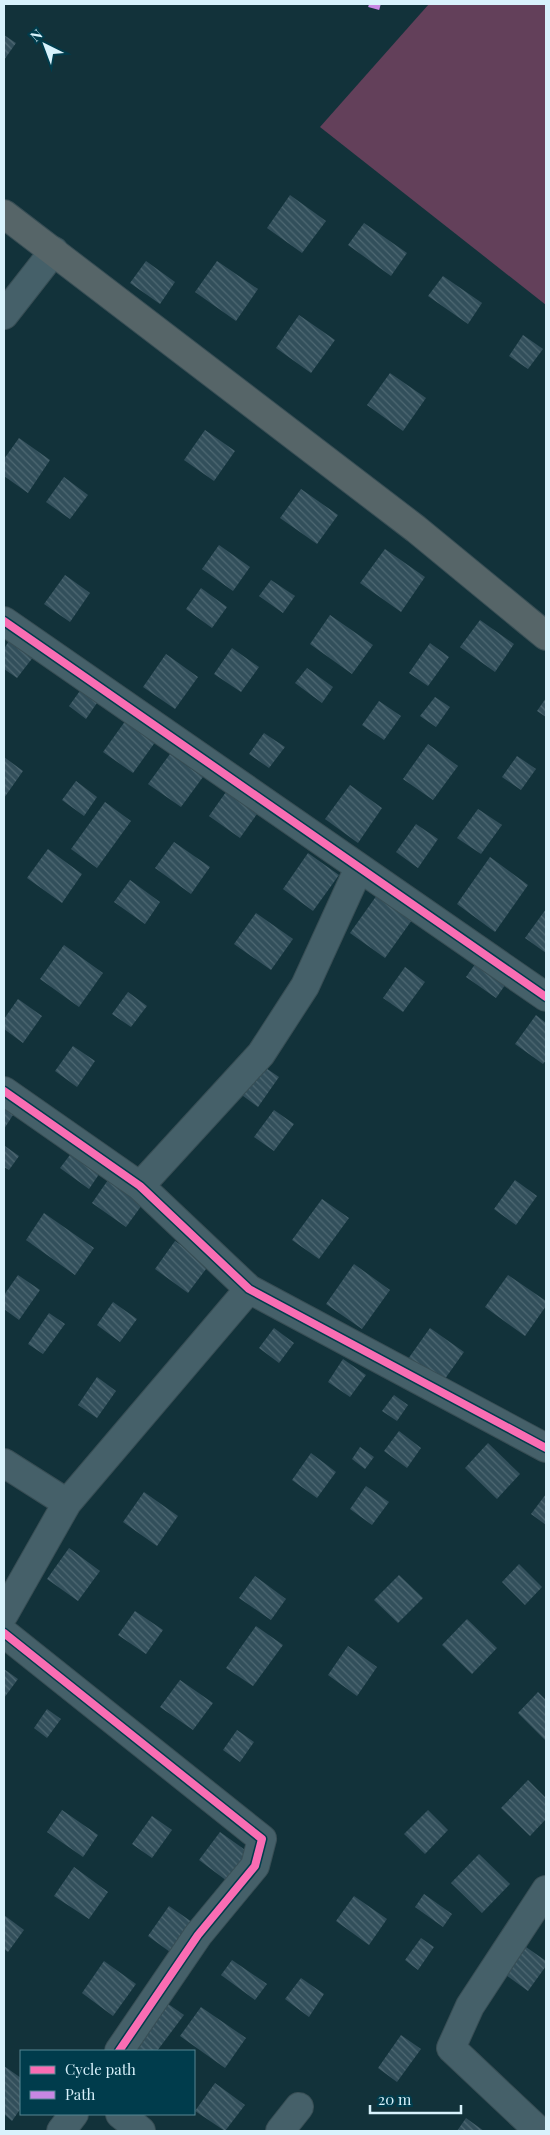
<svg xmlns="http://www.w3.org/2000/svg" width="550" height="2135" font-family="'Playfair Display',serif">
<style>
.green{fill:#63405a}
.building{fill:url(#building-back-hatch)}
.lines{fill:none;stroke-linecap:round;stroke-linejoin:round}
.minor-casing{stroke:#384e55;stroke-width:30}
.major-casing{stroke:#384e55;stroke-width:30}
.minor{stroke:#456069;stroke-width:28}
.major{stroke:#566568;stroke-width:28}
.quiet{stroke:#c787e3;stroke-width:6;stroke-dasharray:12 6;stroke-linecap:butt}
.cycleway-casing{stroke:#003c4c;stroke-width:11}
.cycleway{stroke:#f96db3;stroke-width:8}
</style>
<defs>
<pattern id="building-back-hatch" width="6" height="6" patternUnits="userSpaceOnUse" patternTransform="scale(1.25)"><rect width="6" height="6" fill="#324f5b"/><path d="M-1 5l2 2M0 0l6 6M5-1l2 2" fill="none" stroke="#4f6973"/></pattern>
</defs>
<rect width="100%" height="100%" fill="#12323a"/>
<path class="green" d="M429,4H546V305L320,127Z"/>
<path class="building" d="M4,35L16,43L4,60Z
M290,195L326,221L302,253L267,228Z
M364,223L407,253L391,276L348,245Z
M146,261L175,282L160,304L130,283Z
M217,261L258,289L236,321L195,292Z
M443,276L482,303L468,324L428,296Z
M299,315L335,340L311,373L276,348Z
M523,335L543,349L528,369L509,356Z
M390,373L426,398L403,431L367,405Z
M205,430L235,451L214,481L184,460Z
M19,438L50,460L28,493L4,476V459Z
M64,477L88,495L70,519L46,502Z
M301,489L338,515L317,544L280,518Z
M219,545L250,567L233,591L202,569Z
M385,549L425,577L401,612L360,583Z
M65,575L90,593L70,622L44,604Z
M271,580L295,596L283,613L259,596Z
M201,588L227,607L212,628L186,609Z
M330,615L373,645L352,674L310,644Z
M480,620L514,644L495,672L460,647Z
M10,639L34,656L17,678L4,669V649Z
M430,643L449,657L428,686L409,673Z
M232,648L259,667L241,692L214,674Z
M166,654L198,677L175,709L143,687Z
M307,668L333,687L322,703L295,683Z
M82,688L99,700L86,719L69,706Z
M435,697L450,707L436,727L420,716Z
M546,698V717L537,711Z
M379,701L401,716L384,740L362,725Z
M126,720L156,741L133,773L103,752Z
M264,733L285,747L269,768L249,754Z
M428,744L458,766L433,800L403,779Z
M170,754L203,777L181,807L148,784Z
M517,756L536,769L521,790L502,777Z
M4,757L23,771L4,798Z
M76,781L97,797L84,816L62,800Z
M350,785L382,808L358,843L325,819Z
M226,792L257,814L240,838L209,816Z
M105,802L131,821L97,868L71,849Z
M478,809L502,825L481,854L457,838Z
M416,824L438,839L418,868L396,852Z
M174,842L210,867L191,894L155,868Z
M48,849L82,874L62,903L27,878Z
M308,853L339,875L313,911L283,889Z
M490,857L528,885L495,932L457,904Z
M130,880L160,902L145,924L114,902Z
M377,895L412,920L385,958L350,933Z
M546,909V953L525,938Z
M256,913L293,939L271,970L234,944Z
M64,945L103,973L79,1007L40,979Z
M478,960L508,981L496,998L466,977Z
M405,967L425,982L403,1012L383,998Z
M128,992L147,1006L131,1027L112,1014Z
M18,999L42,1016L23,1043L4,1029V1019Z
M536,1015L546,1023V1060L543,1064L515,1044Z
M73,1046L95,1061L77,1087L55,1071Z
M260,1064L279,1077L258,1107L239,1093Z
M4,1109L13,1115L4,1129Z
M274,1110L294,1124L274,1151L254,1137Z
M5,1146L19,1156L9,1170L4,1167V1149Z
M76,1147L104,1167L89,1189L60,1168Z
M108,1180L142,1205L126,1227L92,1203Z
M515,1180L537,1196L516,1225L494,1209Z
M322,1199L349,1218L319,1259L292,1240Z
M44,1213L94,1248L75,1275L26,1240Z
M175,1241L209,1265L188,1293L155,1269Z
M354,1264L390,1290L362,1329L326,1304Z
M18,1275L40,1290L19,1320L4,1309V1295Z
M508,1275L546,1301V1306L525,1336L485,1307Z
M113,1302L137,1319L120,1342L97,1325Z
M49,1313L65,1324L43,1354L28,1344Z
M274,1328L294,1343L279,1363L259,1348Z
M430,1328L464,1352L442,1383L408,1359Z
M343,1359L366,1375L350,1397L328,1382Z
M97,1377L116,1391L97,1418L78,1405Z
M394,1395L408,1405L397,1421L382,1411Z
M399,1431L421,1448L407,1468L384,1451Z
M488,1443L520,1474L497,1499L465,1468Z
M360,1447L374,1457L365,1469L352,1459Z
M311,1453L336,1472L317,1498L292,1480Z
M366,1486L389,1502L372,1525L350,1509Z
M144,1492L178,1516L157,1546L123,1522Z
M546,1494V1525L531,1514Z
M69,1548L100,1571L78,1601L47,1579Z
M519,1564L542,1587L525,1605L502,1582Z
M399,1575L423,1598L398,1623L374,1600Z
M255,1576L286,1599L271,1620L239,1598Z
M135,1611L163,1630L146,1654L118,1635Z
M467,1619L497,1648L472,1674L442,1645Z
M256,1626L283,1645L253,1686L226,1668Z
M348,1646L377,1667L357,1696L328,1675Z
M4,1669L18,1679L4,1698Z
M180,1680L213,1703L193,1730L160,1707Z
M538,1692L546,1700V1741L518,1713Z
M47,1709L61,1719L47,1738L34,1728Z
M237,1730L254,1742L240,1762L223,1750Z
M528,1780L546,1798V1819L530,1836L501,1808Z
M62,1810L98,1835L83,1857L47,1832Z
M428,1810L448,1830L425,1854L404,1834Z
M152,1816L172,1830L152,1858L132,1844Z
M220,1832L248,1852L227,1881L199,1860Z
M479,1854L510,1884L482,1913L451,1883Z
M74,1867L108,1892L89,1919L54,1896Z
M424,1894L452,1914L443,1927L415,1907Z
M354,1896L387,1919L369,1945L336,1921Z
M169,1906L192,1922L170,1952L148,1936Z
M4,1915L24,1930L8,1952L4,1949Z
M421,1938L434,1947L418,1970L405,1960Z
M526,1947L546,1961V1966L528,1991L506,1975Z
M232,1960L267,1984L255,2000L221,1975Z
M104,1961L136,1984L113,2016L82,1993Z
M301,1978L324,1994L309,2017L285,1999Z
M164,2001L184,2015L157,2051H140L131,2045Z
M201,2007L246,2038L225,2068L180,2036Z
M401,2035L421,2049L397,2082L378,2068Z
M4,2066L21,2078V2108L12,2121L4,2114Z
M215,2083L245,2105L225,2131L195,2111Z
M466,2118L484,2131H457Z"/>
<g class="lines">
<g class="minor-casing">
<path id="minor" d="M4,315L54,251
M4,621L546,997
M4,1091L140,1186L249,1289L546,1448
M140,1186L261,1054L305,986L359,868
M4,1463L67,1503
M4,1614L67,1503L249,1289
M4,1633L262,1839L255,1866L198,1935L119,2051
M120,2114L141,2131
M61,2131L74,2114
M280,2131L299,2107
M539,2131L451,2048L470,2006L546,1890"/>
</g>
<g class="major-casing">
<path id="major" d="M4,214L416,529L546,636"/>
</g>
<use href="#minor" class="minor"/>
<use href="#major" class="major"/>
<path class="quiet" d="M369,4L380,7"/>
<g class="cycleway-casing">
<path id="cycleway" d="M4,621L546,997
M4,1091L140,1186L249,1289L546,1448
M4,1633L262,1839L255,1866L198,1935L119,2051"/>
</g>
<use href="#cycleway" class="cycleway"/>
</g>
<rect width="550" height="2135" fill="none" stroke="#d8f2fc" stroke-width="10"/>
<rect x="20" y="2050" width="175" height="65" fill="#003c4c" stroke="#568592"/>
<rect x="30" y="2066" width="25" height="8" fill="#f96db3" stroke="#568592"/>
<text x="65" y="2075" font-size="15" fill="#d8f2fc">Cycle path</text>
<rect x="30" y="2091" width="25" height="8" fill="#c787e3" stroke="#568592"/>
<text x="65" y="2100" font-size="15" fill="#d8f2fc">Path</text>
<g transform="translate(45 45) rotate(318)" stroke="#003c4c" stroke-width="4" paint-order="stroke">
<path d="M0-4L9 19L0 12L-9 19Z" fill="#d8f2fc"/>
<text y="-8" font-size="14" font-weight="bold" text-anchor="middle" fill="#d8f2fc">N</text>
</g>
<path d="M370 2105v8h91v-8" fill="none" stroke="#d8f2fc" stroke-width="2.5"/>
<text x="378" y="2105" font-size="15" fill="#d8f2fc" stroke="#003c4c" stroke-width="4" paint-order="stroke">20 m</text>
</svg>
